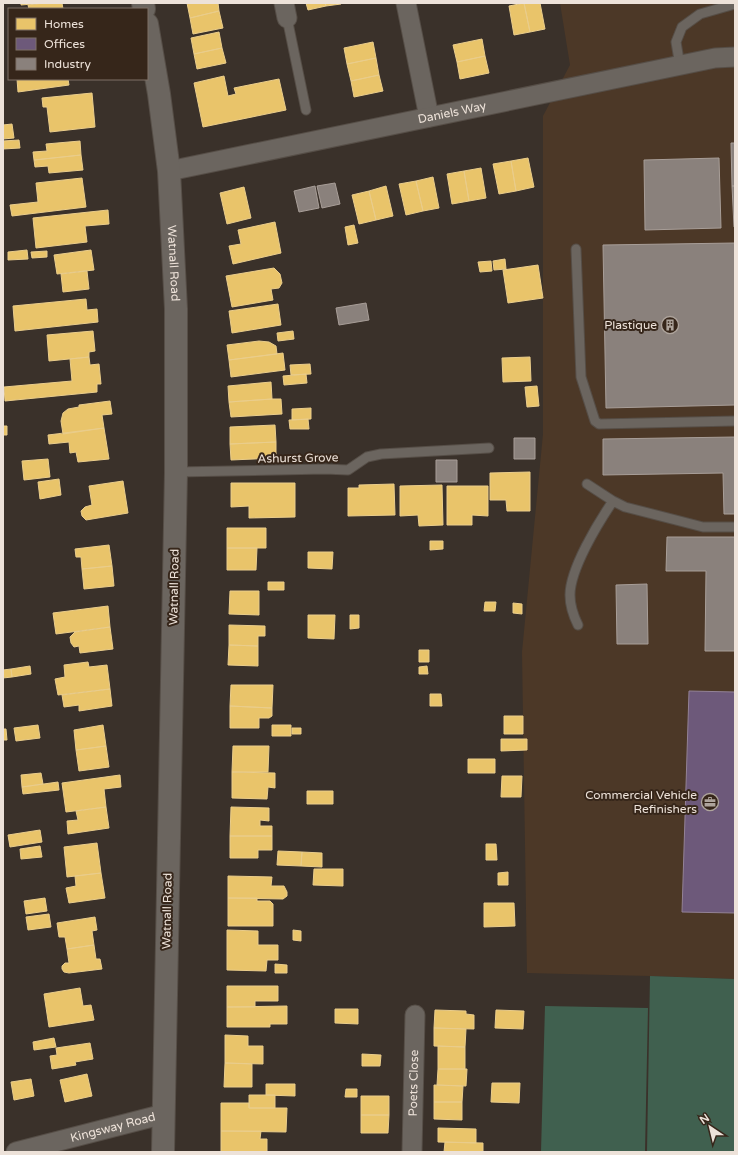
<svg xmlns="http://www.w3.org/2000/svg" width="738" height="1155" font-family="'Varela Round',sans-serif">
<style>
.built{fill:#4c3827}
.green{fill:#40604f}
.homes{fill:#e9c46a;stroke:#eacd8b}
.offices{fill:#6d597a;stroke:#938296}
.industry{fill:#8a817c;stroke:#a89e98}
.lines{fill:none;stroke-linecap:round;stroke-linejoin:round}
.lane-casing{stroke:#564e47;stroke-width:11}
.street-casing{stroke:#564e47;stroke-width:21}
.secondary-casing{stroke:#564e47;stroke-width:24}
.lane{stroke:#6b655f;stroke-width:9}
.street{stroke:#6b655f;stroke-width:19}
.secondary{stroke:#6b655f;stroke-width:22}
.labels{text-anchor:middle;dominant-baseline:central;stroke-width:4;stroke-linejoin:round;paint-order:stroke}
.street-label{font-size:12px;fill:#ede2d9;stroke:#36261a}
.poi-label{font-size:12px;fill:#ede2d9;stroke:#36261a;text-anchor:end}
</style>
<rect width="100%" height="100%" fill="#3a312a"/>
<path class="built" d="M560,3H735V979L650,976L527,973L522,652L543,434V116L570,65Z"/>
<path class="green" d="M650,976L735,979V1152H647Z
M545,1006L648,1008L645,1152H541Z"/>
<path class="homes" d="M21,3H43L21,5Z
M44,3H62L63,9H29L28,5Z
M187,3H218L219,11L190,18Z
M306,3H325L326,6L308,10Z
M325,3H340L341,4L326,6Z
M524,3H540L545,29L530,32Z
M524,3L530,32L514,35L509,6Z
M219,11L223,28L193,34L190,18Z
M219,32L222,48L194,54L191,38Z
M482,39L485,56L457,62L453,45Z
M373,42L376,58L347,64L344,48Z
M222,48L226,63L197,69L194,54Z
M485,56L489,73L460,79L457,62Z
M376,58L379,75L351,81L347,64Z
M379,75L383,91L354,97L351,81Z
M224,76L228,96L236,94L234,88L279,79L286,110L203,127L194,83Z
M17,79H68L69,85L18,92Z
M92,93L95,127L50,132L47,107H43L42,98Z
M12,124L14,138L3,139V125Z
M19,140L20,148L3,149V141Z
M80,141L81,155L34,160L33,152L47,151L46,144Z
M81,155L83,170L49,173L48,166L35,167L34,160Z
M528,158L534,187L516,191L511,161Z
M511,161L516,191L499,194L493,164Z
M481,168L486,198L469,201L464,171Z
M464,171L469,201L452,204L447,174Z
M433,177L439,208L423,211L416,181Z
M82,178L86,207L12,216L10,205L38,202L36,183Z
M416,181L423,211L406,215L399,184Z
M386,186L393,216L376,220L369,191Z
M244,187L251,218L227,224L220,193Z
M369,191L376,220L359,224L352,195Z
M108,210L109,224L85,226L87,242L36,248L33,218Z
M275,222L281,253L233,264L229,246L241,244L238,230Z
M354,225L358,243L348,245L345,227Z
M27,250L28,259L8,260V252Z
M91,250L94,270L57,274L54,255Z
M47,251V257L32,258L31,252Z
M505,259L506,269L494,270L493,261Z
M491,261L492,271L480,272L478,262Z
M538,265L543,298L508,303L503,270Z
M274,268L280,274L282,283L279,288L271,289L273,300L232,307L226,276Z
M87,271L89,289L63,292L61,274Z
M86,299L87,310L97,309L98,322L15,331L13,306Z
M278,304L281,325L232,333L229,311Z
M93,331L95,351L89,352V357L49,361L47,335Z
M293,331L294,339L278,341L277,333Z
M259,341L269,342L276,346L277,354L229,360L227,345Z
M283,353L285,370L231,377L229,360Z
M89,357L90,365L99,364L101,384H97V392L5,401L4,387L72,381L70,359Z
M530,357L531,381L503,382L502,358Z
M310,364L311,374L291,375L290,365Z
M306,374L307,383L284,385L283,376Z
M271,382L272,399L229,402L228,386Z
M537,386L539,406L527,407L525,387Z
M272,399H281L282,414L231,417L229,402Z
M110,401L112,414L102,415L104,428L63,434L61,421L63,413L68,409L79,407V405Z
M311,408V419L292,420V409Z
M308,419L309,429H290L289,420Z
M275,425L276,442L230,444V427Z
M3,426H7V435H3Z
M104,428L109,459L78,462L76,452L70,453L69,442L49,444L48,435Z
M276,442V458L231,460L230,444Z
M48,459L50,477L24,480L22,461Z
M530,472V511H507L506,500H490V473Z
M59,479L61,495L40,499L38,482Z
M123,481L128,513L86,520L82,516L81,511L85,507L92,505L89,486Z
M231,483H295V517L249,518V506L231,507Z
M394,484L395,515L348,516V488H359V485Z
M442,485L443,525L419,526L418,515L400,516V486Z
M447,486H488V516L472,515V525H447Z
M227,528H266V548H227Z
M430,541H443V549L430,550Z
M109,545L112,566L82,569L81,557H76L75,549Z
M227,548H257L256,570H227Z
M308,552H333L332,569L308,568Z
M112,566L114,586L84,589L82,569Z
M268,582H284V590H268Z
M230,591H259V615L229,614Z
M485,602H496L495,611H484Z
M513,603L522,604V614L513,613Z
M108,606L110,627L56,634L53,613Z
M308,615H335L334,639L308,638Z
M350,615H359V628L350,629Z
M229,625L265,626V636H258V646L229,645Z
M110,627L113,649L80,653L79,646L74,647L71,643L70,637L75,632Z
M229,645L258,646V666L228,665Z
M419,650H429V662H419Z
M88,662L89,667L107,665L110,689L58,695L55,679L65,677L64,665Z
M30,666L31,674L12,677L11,669Z
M427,666L428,674H419V667Z
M11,669L12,677L3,678V670Z
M231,685H273L272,708L230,706Z
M110,689L112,706L79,711V705L64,707L62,695Z
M430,694H441L442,706H430Z
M230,706L272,708V716L269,718H259V728H230Z
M504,716H523V734H504Z
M38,725L40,738L16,741L14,728Z
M103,725L106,746L76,750L74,730Z
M272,725H291V736H272Z
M292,728H301V734H292Z
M3,729H6L7,740H3Z
M501,739H527V750L501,751Z
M106,746L109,767L79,771L76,750Z
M233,746H269L268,772H232Z
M468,759H495V773H468Z
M232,772L275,773V788L268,787L267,799L232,798Z
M41,773L43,784L22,787L21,775Z
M120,775L121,787L104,789L106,807L66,812L62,783Z
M502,776H522L521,797H501Z
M58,782L59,790L23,794L22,787Z
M307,791H333V804H307Z
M106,807L109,828L68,834L67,821L78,820L76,811Z
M231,807L269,808V821L260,820V826H272V836H230Z
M40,830L42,842L10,847L8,835Z
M230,836H272V850H258V858H230Z
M97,843L101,873L67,877L64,847Z
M486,844H496L497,860H486Z
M40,846L42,857L21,859L20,849Z
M278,851L302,852L301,866L277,865Z
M302,852L322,853V867L301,866Z
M314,869H343V886L313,885Z
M508,872V885H498V873Z
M101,873L105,898L69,903L66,888L76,886L75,876Z
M228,876L272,877L271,886H284L287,892V896L283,899L228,898Z
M45,898L47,911L26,914L24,901Z
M228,898H257V901H270L273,904V926H228Z
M484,903H514L515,926L484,927Z
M49,914L51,927L28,930L26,917Z
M95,917L97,930L92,931L94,945L67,949L65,937H59L57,923Z
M227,930L258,931V945H278V960H267L266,971L227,970Z
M293,930L301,931V941L293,940Z
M94,945L96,959H100L102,969L69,973L64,972L62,969V966L65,963H69L67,949Z
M275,964L287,965V973H275Z
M227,986H278V1001H255V1007H227Z
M80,988L83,1006L91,1005L94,1020L49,1027L44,994Z
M287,1006V1024H270V1027H227V1007Z
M335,1009H358V1024L335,1023Z
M435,1010L466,1011V1014L474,1015V1029L434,1028Z
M496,1010L524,1011L523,1029L495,1028Z
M434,1028L466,1029L465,1047L434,1046Z
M225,1035L248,1036V1046H263V1064L225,1063Z
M54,1038L56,1047L34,1050L33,1042Z
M90,1043L93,1059L75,1062L76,1065L52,1069L50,1056L57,1055L56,1048Z
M438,1046L465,1047V1069H438Z
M362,1054L381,1055L380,1066H362Z
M225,1063L252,1064V1087H224Z
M438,1069H467L466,1086L437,1085Z
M87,1074L92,1096L65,1102L60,1080Z
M31,1079L34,1096L14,1100L11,1082Z
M492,1083H520L519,1103L491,1102Z
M266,1084H295V1096L266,1095Z
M434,1085L463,1086L462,1102H434Z
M346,1089H357V1097H345Z
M249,1095H275V1108H249Z
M361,1096H389V1115H361Z
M434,1102H462V1120L434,1119Z
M221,1103H249V1108H287L286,1132L221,1131Z
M361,1115H389L388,1133H361Z
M438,1128L476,1129V1143L438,1142Z
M221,1131H261L260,1139H267V1152H221Z
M445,1142L483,1143V1152H444Z"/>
<path class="offices" d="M689,691L735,692V913L682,912Z"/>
<path class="industry" d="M731,143H735V186H732Z
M719,158L721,228L645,230L644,160Z
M335,183L340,204L322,208L317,186Z
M315,186L319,208L299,212L294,191Z
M732,186H735V226L734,227Z
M735,243V405L606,408L603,245Z
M366,303L369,320L339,325L336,308Z
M735,437V514H724L723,473L603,475V439Z
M514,438H535V459H514Z
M436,460H457V482H436Z
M667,537H735V651H705L706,571H666Z
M647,584L648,644H617L616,585Z"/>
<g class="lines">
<g class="lane-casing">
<path id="lane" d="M287,18L306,110
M680,66L676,42L682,27L700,14L735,4
M576,249L581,377L595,421L599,424L735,421
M176,472L325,469L348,470L367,457L381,454L489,448
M587,484L613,501L625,507L703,527H735
M578,625C573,615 570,606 570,595C570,569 598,523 613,501"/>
</g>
<g class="street-casing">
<g id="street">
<path d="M284,3L287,18"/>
<path d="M406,3L429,117"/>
<path id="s1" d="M169,171L715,58L735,57"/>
<path id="s2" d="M16,1152L164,1114"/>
<path id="s3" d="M412,1152L415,1015"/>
</g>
</g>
<g class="secondary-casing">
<g id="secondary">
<path d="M143,3L144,9"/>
<path id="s4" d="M147,24L159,94L169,171L176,309V472L163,1152"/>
</g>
</g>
<use href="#lane" class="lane"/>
<use href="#street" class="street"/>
<use href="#secondary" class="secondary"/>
</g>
<defs>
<g id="building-ring" transform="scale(0.9)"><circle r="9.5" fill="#36261a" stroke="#aea49c" stroke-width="1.5"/><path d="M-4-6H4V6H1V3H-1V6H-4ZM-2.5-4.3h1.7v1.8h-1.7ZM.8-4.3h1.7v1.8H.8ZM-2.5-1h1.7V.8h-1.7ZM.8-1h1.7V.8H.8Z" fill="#aea49c"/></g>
<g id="office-ring" transform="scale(0.9)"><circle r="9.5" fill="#36261a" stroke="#aea49c" stroke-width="1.5"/><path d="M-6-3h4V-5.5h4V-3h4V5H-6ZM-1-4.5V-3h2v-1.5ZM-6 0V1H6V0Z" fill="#aea49c"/></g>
</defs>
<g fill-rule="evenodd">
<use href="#building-ring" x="670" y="325"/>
<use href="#office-ring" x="710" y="802"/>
</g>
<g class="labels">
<g class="street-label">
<text stroke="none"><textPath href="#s1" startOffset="289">Daniels Way</textPath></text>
<text stroke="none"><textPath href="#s4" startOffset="241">Watnall Road</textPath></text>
<text transform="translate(298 458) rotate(-1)">Ashurst Grove</text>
<text transform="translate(174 587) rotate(-89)">Watnall Road</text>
<text transform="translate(167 911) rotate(-89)">Watnall Road</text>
<text stroke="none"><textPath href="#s3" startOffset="69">Poets Close</textPath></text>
<text stroke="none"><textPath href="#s2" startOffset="100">Kingsway Road</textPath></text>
</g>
<g class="poi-label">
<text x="657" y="325">Plastique</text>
<text x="697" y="795">Commercial Vehicle<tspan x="697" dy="14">Refinishers</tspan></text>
</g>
</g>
<rect width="738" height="1155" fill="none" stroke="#ede2d9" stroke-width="8"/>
<rect x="8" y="8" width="140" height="72" fill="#36261a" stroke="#7f7166"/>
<rect x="16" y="18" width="20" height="12" fill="#e9c46a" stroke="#7f7166"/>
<text x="44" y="28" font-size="12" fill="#ede2d9">Homes</text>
<rect x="16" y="38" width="20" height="12" fill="#6d597a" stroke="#7f7166"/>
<text x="44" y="48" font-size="12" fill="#ede2d9">Offices</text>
<rect x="16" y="58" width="20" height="12" fill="#8a817c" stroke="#7f7166"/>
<text x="44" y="68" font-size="12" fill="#ede2d9">Industry</text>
<g transform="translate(710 1127) rotate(325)" stroke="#36261a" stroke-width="3" paint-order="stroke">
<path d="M0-3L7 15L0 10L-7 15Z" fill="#ede2d9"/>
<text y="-6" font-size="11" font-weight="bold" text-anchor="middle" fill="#ede2d9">N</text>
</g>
</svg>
